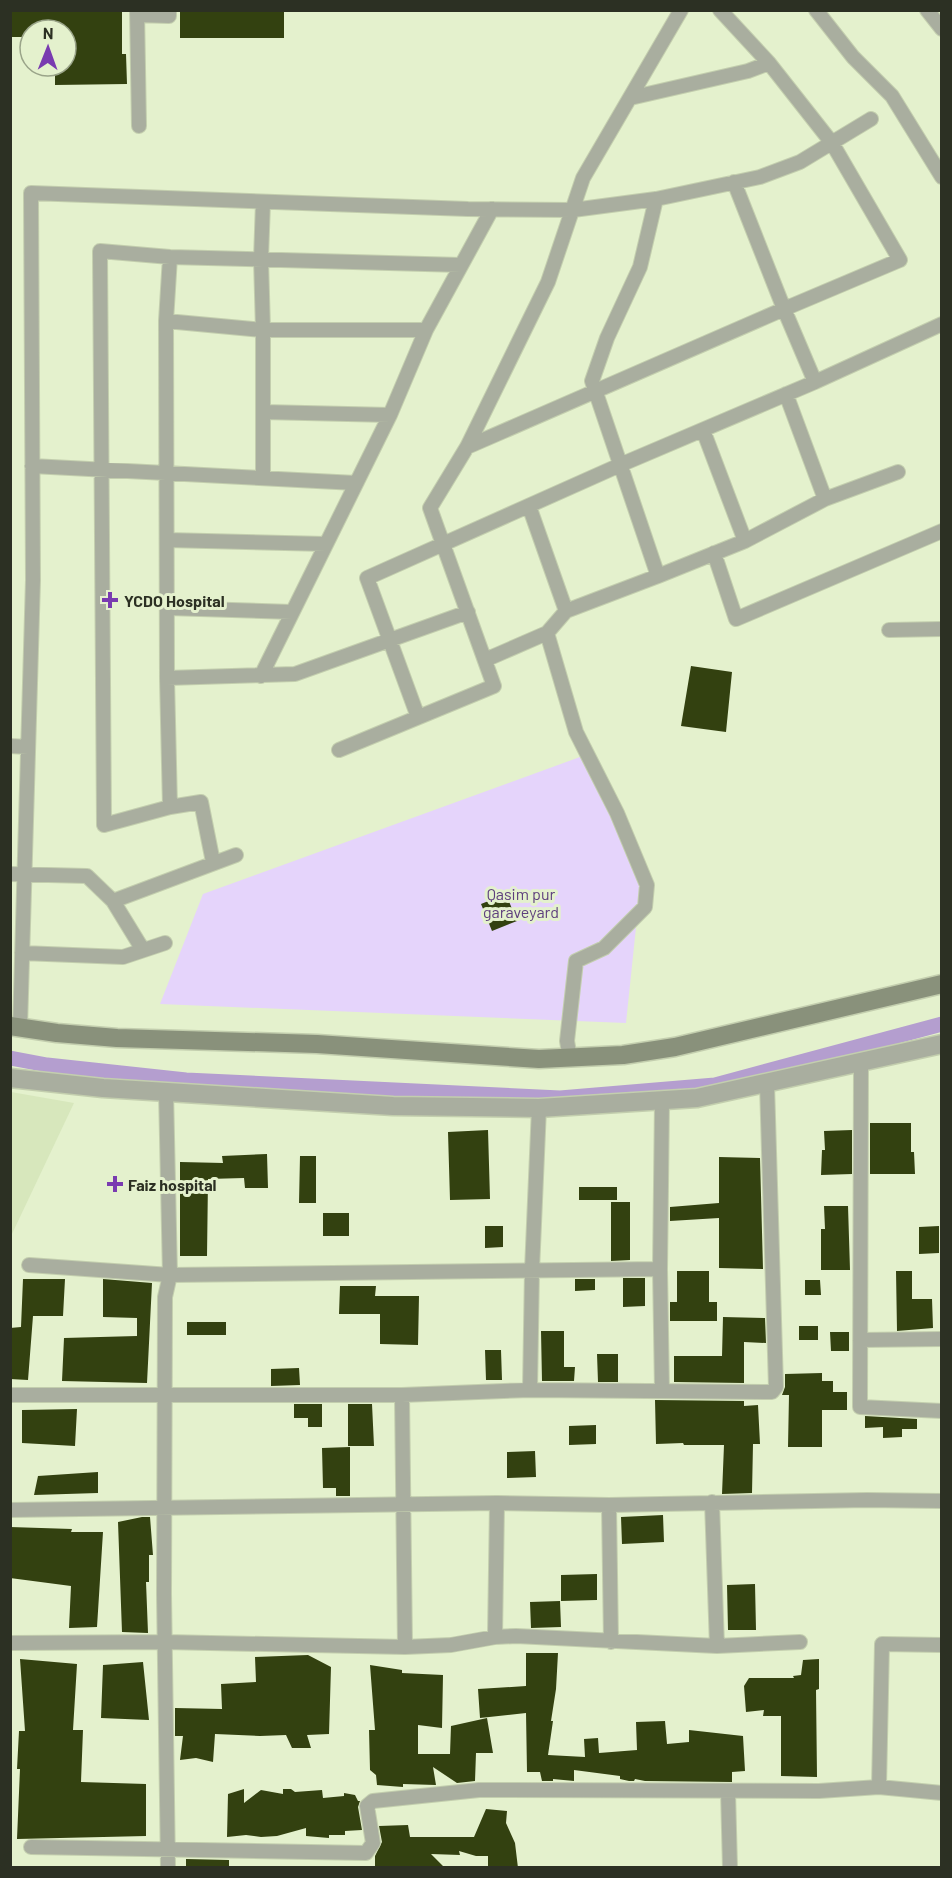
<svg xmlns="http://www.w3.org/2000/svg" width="952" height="1878" font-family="Barlow,sans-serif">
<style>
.built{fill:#d7e7bc}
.green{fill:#e5d4fb}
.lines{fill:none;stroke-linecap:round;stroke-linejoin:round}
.canal{stroke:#b49ecf;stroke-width:15}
.building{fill:#334110}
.minor-casing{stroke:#c3ceae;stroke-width:16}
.tertiary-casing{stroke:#c3ceae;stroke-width:21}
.secondary-casing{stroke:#c3ceae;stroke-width:21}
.minor{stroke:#a9ae9f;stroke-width:14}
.tertiary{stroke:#a9ae9f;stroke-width:18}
.secondary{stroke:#89917b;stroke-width:18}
.poi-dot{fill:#793bb0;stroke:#e4f1cd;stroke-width:2}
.labels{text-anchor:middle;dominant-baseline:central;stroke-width:6;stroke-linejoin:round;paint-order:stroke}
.poi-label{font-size:16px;font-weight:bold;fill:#2c3023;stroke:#e4f1cd;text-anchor:start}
.park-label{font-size:16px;fill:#5e3f7d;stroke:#e4f1cd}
</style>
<rect width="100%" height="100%" fill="#e4f1cd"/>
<path class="built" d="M11,1092L74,1103L11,1236L10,1092Z"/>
<path class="green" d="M580,757L642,870L626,1023L160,1004L203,894Z"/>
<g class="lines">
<path class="canal" d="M10,1058L47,1065L186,1080L560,1098L715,1085L942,1024"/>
</g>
<path class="building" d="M10,10H122V54H126L127,84L55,85V66H66V30H30V37H10Z
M180,10H284V38H180Z
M691,666L732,672L726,732L681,726Z
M506,894L517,921L492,931L481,904Z
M870,1123H911V1152H914L915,1174H870Z
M488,1130L490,1199L450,1200L448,1132Z
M852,1130V1174L821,1175L822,1150H825L824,1131Z
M267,1154L268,1188H245L244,1178L208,1179L207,1256H180V1162L223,1163L222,1156Z
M300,1156H316V1203H299Z
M719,1157L760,1158L763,1269L719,1268V1218L670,1221V1207L719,1203Z
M579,1187H617V1200H579Z
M611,1202H630V1260L611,1261Z
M824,1206H848L850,1270H821V1229H825Z
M323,1213H349V1236H323Z
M485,1226H503V1247L485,1248Z
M939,1226V1253L919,1254V1227Z
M677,1271H709V1302H717V1321H670V1302H677Z
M896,1271H912V1299H932L933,1328L897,1331Z
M623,1278H645V1306L623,1307Z
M23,1279H65L63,1316H33L28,1380L10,1379V1328L21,1327Z
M103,1279L152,1283L147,1383L62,1381L64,1338L137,1336V1318L103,1317Z
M575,1279H595V1290L575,1291Z
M805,1280H820L821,1295H805Z
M340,1286H376L375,1296H419L418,1345L380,1344V1314H339Z
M723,1317L765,1318L766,1343L744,1342V1383L674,1382V1356H722Z
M187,1322H226V1335H187Z
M799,1326H818V1340H799Z
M541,1331H564V1367H575L574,1381H542Z
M830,1332H849V1351H831Z
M485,1350H501L502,1380H486Z
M597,1354H618V1382H598Z
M299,1368L300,1385L271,1386V1369Z
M822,1373V1381H833V1392H847V1410H822V1447H788L789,1395H782L785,1387V1374Z
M655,1400L744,1401V1406L758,1405L760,1444H753L752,1493L722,1494L724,1445H684L683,1443L656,1444Z
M294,1404H322V1427H308V1418H294Z
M348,1404H372L374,1446H348Z
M77,1409L75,1446L22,1443V1410Z
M865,1416L917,1419V1429H902V1437L883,1438V1427L865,1428Z
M596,1425V1444L569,1445V1426Z
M350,1447V1496H336V1488H323L322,1448Z
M535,1451L536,1477L507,1478V1452Z
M98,1472V1493L34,1495L38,1476Z
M663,1515L664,1542L622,1544L621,1517Z
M142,1517H150L153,1555H149V1582H146L148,1633L122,1632L118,1522Z
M10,1527L72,1529L71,1532H103L97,1627L69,1628L71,1586L10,1578Z
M597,1574V1600L561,1601V1575Z
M755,1584L756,1630H728L727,1585Z
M560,1601L561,1627L531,1628L530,1602Z
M526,1653H558L556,1689L551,1721H553L548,1755L585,1757L584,1739L598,1738L599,1753L637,1750L636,1722L665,1721L667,1744L689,1742V1730L743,1736L745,1771L732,1772V1782L645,1781L635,1779L634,1781H629L620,1779V1776L574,1770V1781L553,1779V1781H542L540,1772H527L526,1713L480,1718L478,1689L526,1686Z
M308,1655L331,1667L329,1734L307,1735L311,1748H292L286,1735L260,1736L215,1734L213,1762L196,1758L180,1760L183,1736H175V1708L222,1709L221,1684L256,1682L255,1657Z
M20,1659L77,1664L73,1730H83L81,1782L146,1784V1836L17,1839L20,1769H17L19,1731H25Z
M819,1659V1689L816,1690L817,1777L781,1776V1716H763L764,1710L746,1712L744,1686L749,1678H794L793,1676L801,1675L803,1660Z
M143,1662L149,1720L101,1718L103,1665Z
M370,1665L402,1670V1673L443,1675L442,1728L418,1725V1754H450L451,1726L487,1718L493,1753H476L475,1781L457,1783L433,1767L436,1785L403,1784V1787L377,1785L376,1775L370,1770L369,1730H375Z
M244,1789V1803L261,1790L283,1794V1789H291L295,1792L322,1790L323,1798L344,1796V1793L355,1795L358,1801H360L358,1807L362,1830L345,1831V1835H329V1838L306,1836V1828L277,1836L261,1837L246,1835L227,1837L228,1794Z
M486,1809L507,1811L506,1823L515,1843L518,1868H488V1856H476L459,1851L460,1855L431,1854L445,1868H375V1856L382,1842L379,1826L408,1825L410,1837H474Z
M186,1859L229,1860V1868H186Z"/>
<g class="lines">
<g class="minor-casing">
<path id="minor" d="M137,10L139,126
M720,10L769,63L832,143L900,260L784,309L734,182
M816,10L853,57L892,96L942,177
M927,10L942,29
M137,15L169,16V10
M630,98L748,71L769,63
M656,199L640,267L607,338L592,381L658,576L745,541L825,499L898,472
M170,257L166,321L167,678L170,807L104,825L100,251L170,257L461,265
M166,321L263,330H426
M815,382L942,324
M786,394L825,499
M263,412L390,415
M703,430L745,541
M32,466L356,483
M263,478V330L261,259L263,202
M529,506L566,611
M167,540L326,544
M714,553L736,619L942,531
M168,608L292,612
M889,630L942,629
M547,633L576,732L617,813L647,885L645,907L604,948L576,961L567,1041L570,1058
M485,660L547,633L566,611L658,576
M261,676L390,415L426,330L492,209
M167,678L295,674L468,612
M418,717L367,578L620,465L815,382L784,309L467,447
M10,746L28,747
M339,750L494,686L430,508L467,447L548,282L583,178L681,10
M170,807L201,802L213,862
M10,874L87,876L113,901L143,950
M113,901L236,855
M22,953L123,957L165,943
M20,1028L33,580L31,193L468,209L573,210L656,199L760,177L800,162L871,119
M861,1063L860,1407L942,1411
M662,1101L660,1269L662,1390
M29,1265L170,1275L166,1091
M860,1340L942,1339
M530,1390L532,1270L539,1108
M10,1395H402L530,1390L772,1392L776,1387L767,1084
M402,1395L405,1647
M712,1502L717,1646
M609,1505L611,1642
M10,1510L497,1503L609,1505L867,1500L942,1501
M495,1637L497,1503
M10,1643L165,1642L405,1647L451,1645L495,1637L516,1636L717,1646L800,1642
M879,1787L882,1644L942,1645
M728,1791L730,1868
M31,1847L366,1853L373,1843L367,1806L373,1801L479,1790L819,1791L879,1787L942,1793
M168,1868L164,1594L165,1297L170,1275L660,1269"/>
</g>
<g class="tertiary-casing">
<path id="tertiary" d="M10,1078L103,1088L393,1106L539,1108L697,1098L942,1044"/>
</g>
<g class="secondary-casing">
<path id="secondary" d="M10,1026L57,1033L117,1038L317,1044L539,1059L623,1055L675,1047L942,984"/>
</g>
<use href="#minor" class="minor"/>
<use href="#tertiary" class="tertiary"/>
<use href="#secondary" class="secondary"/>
</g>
<g class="poi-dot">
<path d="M107 591h6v6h6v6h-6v6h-6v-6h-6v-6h6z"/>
<path d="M112 1175h6v6h6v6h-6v6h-6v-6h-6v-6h6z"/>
</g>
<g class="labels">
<g class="poi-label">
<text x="124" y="600">YCDO Hospital</text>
<text x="128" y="1184">Faiz hospital</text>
</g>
<g class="park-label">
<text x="521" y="893">Qasim pur<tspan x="521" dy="18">garaveyard</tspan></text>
</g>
</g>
<rect width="952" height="1878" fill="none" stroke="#2c3023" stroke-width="24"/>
<g transform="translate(48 48) rotate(1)"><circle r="28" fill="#e4f1cd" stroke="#9aa489" stroke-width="1.5"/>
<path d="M0-4.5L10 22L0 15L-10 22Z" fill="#793bb0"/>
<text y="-9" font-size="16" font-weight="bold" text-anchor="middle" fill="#2c3023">N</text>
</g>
</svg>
